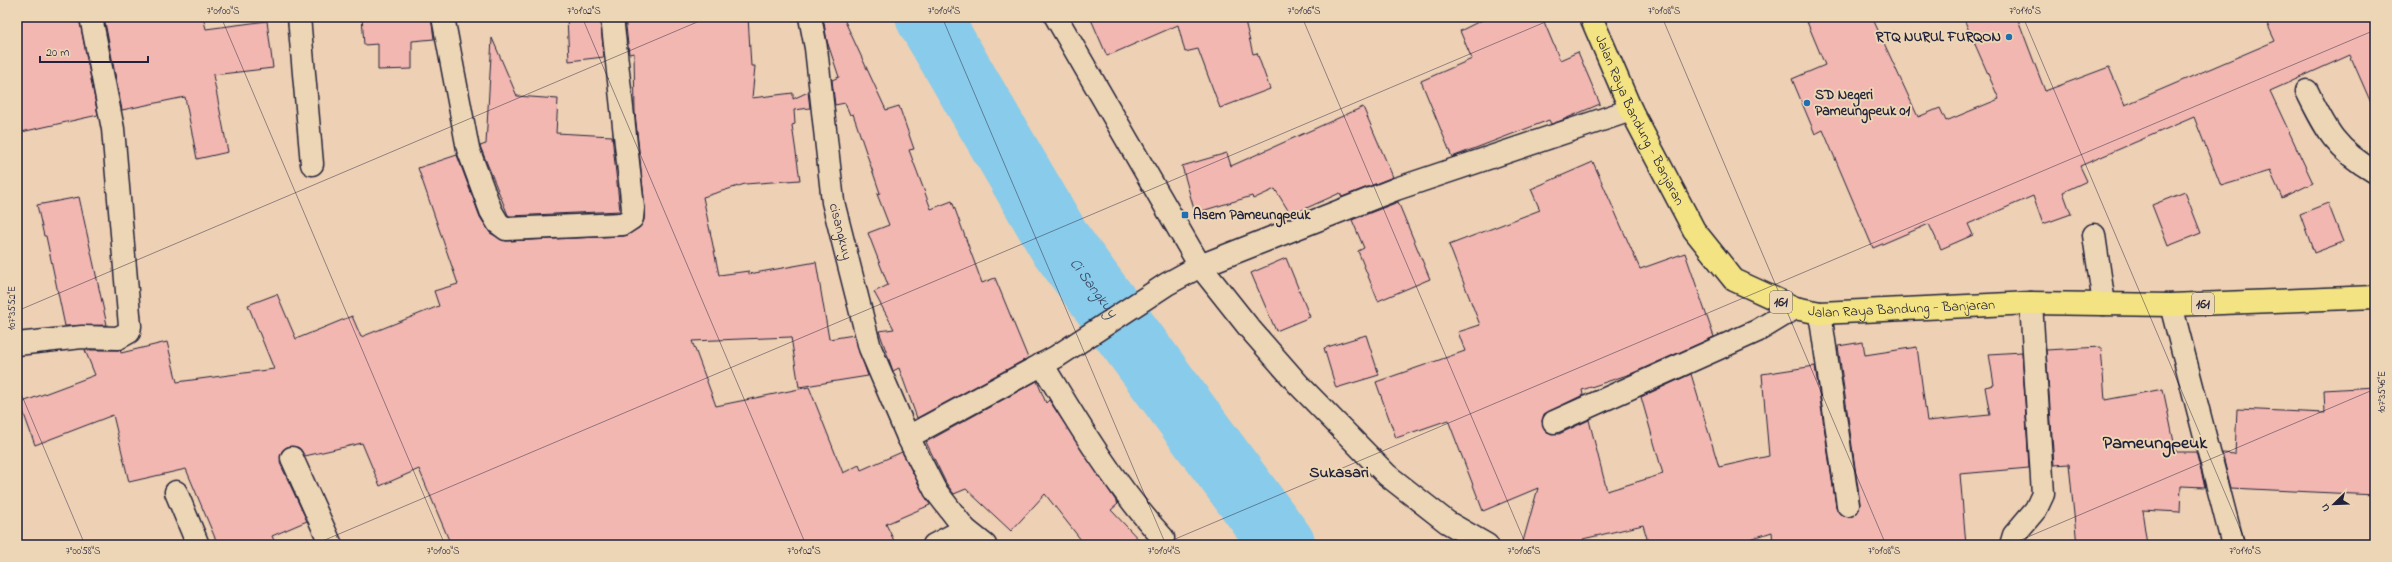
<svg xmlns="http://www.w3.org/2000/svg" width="2392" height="562" font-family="'Indie Flower',sans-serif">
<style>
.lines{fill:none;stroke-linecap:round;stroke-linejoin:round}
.river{stroke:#89cbea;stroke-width:65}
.building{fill:#f2b7b1;stroke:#22223b}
.minor-casing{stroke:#22223b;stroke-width:25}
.major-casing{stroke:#22223b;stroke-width:25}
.minor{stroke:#edd6b5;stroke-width:22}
.major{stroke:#f4e382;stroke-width:22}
.ticks{fill:none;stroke:#22223b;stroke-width:1;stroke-opacity:0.45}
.poi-dot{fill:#1f6fb2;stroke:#edd6b5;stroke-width:1.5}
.labels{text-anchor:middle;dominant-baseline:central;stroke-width:4;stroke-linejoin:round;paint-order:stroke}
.shield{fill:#edd6b5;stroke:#5f5860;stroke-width:1}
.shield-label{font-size:13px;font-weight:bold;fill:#22223b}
.poi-label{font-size:14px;font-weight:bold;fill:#22223b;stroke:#edd6b5;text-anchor:start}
.street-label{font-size:14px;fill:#22223b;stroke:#edd6b5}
.water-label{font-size:15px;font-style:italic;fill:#37445e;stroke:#edd6b5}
.quarter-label{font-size:16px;font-weight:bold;fill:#22223b;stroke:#edd6b5}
.district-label{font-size:18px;font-weight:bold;fill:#22223b;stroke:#edd6b5}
.neatline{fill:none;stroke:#22223b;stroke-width:1.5}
.ticks-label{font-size:10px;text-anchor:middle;fill:#22223b}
</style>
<rect width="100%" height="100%" fill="#eed0b4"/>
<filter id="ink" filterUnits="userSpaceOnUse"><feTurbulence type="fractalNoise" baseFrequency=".025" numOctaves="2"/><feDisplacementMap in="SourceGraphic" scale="8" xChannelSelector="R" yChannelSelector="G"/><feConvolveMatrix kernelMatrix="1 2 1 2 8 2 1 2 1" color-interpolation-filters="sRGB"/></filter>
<g filter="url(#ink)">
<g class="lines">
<path class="river" id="s1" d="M928,17L1060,243L1283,545"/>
</g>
<path class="building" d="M17,17H79L98,115L17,133Z
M104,17H203L206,29L267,21L273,68L213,75L228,152L197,159L185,97L122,110Z
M362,17H431L434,39L412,41V69L378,70V44L364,45Z
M567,17H600L604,57L569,61Z
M625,17H748L751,66H755L752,98L793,93V99L808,92L810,108L794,110L795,124L792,125L800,180L745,184L703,197L719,275L749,271V274L816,262L829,339L854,335L868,376L799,387L791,337L692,341L716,406L809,387L843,473L859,465L861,470L902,452L930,505L886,524L896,545H451L419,469L380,486L362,443L305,456L299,448L287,447L282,451L280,463L307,521L272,536L276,545H218L186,469L129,482L113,415L35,445L20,403L95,375L85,350H120L121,353L167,342L177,382L274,369L248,305L277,294L296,339L352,316L361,337L439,306L434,291L458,284L418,168L457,155L480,217L490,233L506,241L624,236L639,228L644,220L645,207L635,113L634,53L629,54Z
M823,17H843L886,110L899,106L914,149L909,150L931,209L952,201L982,283L995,278L1028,358L917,418L899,368L893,371L879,331L894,329L874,292L888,285L868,233L889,225L877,194L880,193L853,114L850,115L845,103L835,105L832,80L839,77L827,41Z
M1090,17H1244L1253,54L1257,53L1270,89L1220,108L1198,49L1185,52L1178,25L1107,56Z
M1488,17H1542L1560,60L1578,52L1600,104L1560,121L1551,124L1549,120L1452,157L1421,81L1472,59L1460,31Z
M1805,17H1872L1918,117L1940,108L1946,121L1999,99L1963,17H2017L2045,91L2109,67L2125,105L2275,41L2264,17H2375V112L2350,55L2270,91L2313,183L2282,198L2270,171L2221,186L2194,117L2080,166L2087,181L2063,192L2071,214L2043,224L2033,196L1968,224L1973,235L1941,249L1929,224L1873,248L1823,130L1815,134L1792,79L1825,65Z
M492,38L517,96L558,99L556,133L612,136L620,211L510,216L508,215L480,146L486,144Z
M1363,107L1393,177L1342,197L1340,193L1291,215L1275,189L1253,199L1252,196L1195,213L1182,166L1227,153L1231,166Z
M1593,162L1640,269L1685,253L1714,337L1633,373L1582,390L1583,395L1544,414L1542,421L1546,432L1559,434L1589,420L1607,491L1663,474L1641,397L1691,374L1719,467L1769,456L1762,374L1815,366L1836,507L1843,516L1850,517L1859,510L1860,503L1838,346L1863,342L1865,355L1917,347L1927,421L1990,415L1985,387L1994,385L1989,354L2022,352L2029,468L1960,474L1966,545H1773L1772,532L1732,545H1649L1643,525L1583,539L1585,545H1522L1538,488L1483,511L1448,420L1396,438L1376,382L1465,351L1458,332L1480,325L1449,245L1540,210L1531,189Z
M2185,192L2201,233L2168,246L2152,205Z
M79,197L107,325L65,326L46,236H44L37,205Z
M1398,202L1430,279L1378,301L1358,251L1364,248L1352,220Z
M2328,203L2343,242L2314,253L2300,214Z
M1286,258L1310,317L1276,331L1251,273Z
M1366,335L1379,375L1336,388L1324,348Z
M2101,347L2105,400L2163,389L2176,452H2196L2205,487L2181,486L2180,512L2142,510L2147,545H2077L2069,464L2054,465L2046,350Z
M1037,381L1046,403L1049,400L1118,504L1111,510L1144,545H1085L1045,494L1011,531L966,489L954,494L946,483L926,442Z
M2375,387V495L2231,488L2222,453L2235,454L2237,409L2325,413L2324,390Z"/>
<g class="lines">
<g class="minor-casing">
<g id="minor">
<path d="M299,17L312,164"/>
<path d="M443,17L468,149L491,211L498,223L506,229L623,224L632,218L633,208L612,17"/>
<path id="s2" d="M810,17L816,48L833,202L870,348L908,437L935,490L965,529L985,545"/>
<path d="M1056,17L1200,266L1250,329L1299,385L1387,475L1447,522L1487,545"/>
<path d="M2307,91C2326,130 2336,150 2375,172"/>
<path d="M2094,235L2104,304"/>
<path d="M2171,305L2233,545"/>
<path d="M1820,313L1848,505"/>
<path d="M17,344L82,337L118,338L129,332L130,326L113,129L91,17"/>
<path d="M1042,364C1078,424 1116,487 1163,538"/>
<path d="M1554,422L1757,331L1795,308"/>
<path d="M908,437L1056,357L1167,284L1200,266L1396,189L1631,110"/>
<path d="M292,458L331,545"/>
<path d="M176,492L198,545"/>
<path d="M934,545L965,529"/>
<path d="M2011,545L2014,535L2036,509L2043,494L2031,303"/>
</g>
</g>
<g class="major-casing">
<g id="major">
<path id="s3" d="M1591,17L1631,110L1694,230L1734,280L1795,308L1820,313L2031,303L2171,305L2375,297"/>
</g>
</g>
<use href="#minor" class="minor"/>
<use href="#major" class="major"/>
</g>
</g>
<path class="ticks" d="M221,17L445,545M582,17L806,545M942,17L1166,545M1302,17L1526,545M1662,17L1886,545M2023,17L2247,545M17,311L709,17M17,384L85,545M313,545L1557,17M1161,545L2375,30M2009,545L2375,389"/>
<g class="poi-dot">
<circle cx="2009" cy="37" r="4"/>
<circle cx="1807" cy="103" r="4"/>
<rect x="1181" y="211" width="8" height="8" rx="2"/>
</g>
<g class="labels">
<g class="shield">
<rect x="1770" y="291" width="22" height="22" rx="3"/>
<rect x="2192" y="293" width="22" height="22" rx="3"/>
</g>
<g class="shield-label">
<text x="1781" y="302">161</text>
<text x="2203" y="304">161</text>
</g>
<g class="poi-label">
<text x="2001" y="37" text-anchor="end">RTQ NURUL FURQON</text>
<text x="1815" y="95">SD Negeri<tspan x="1815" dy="16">Pameungpeuk 01</tspan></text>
<text x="1193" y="215">Asem Pameungpeuk</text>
</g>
<g class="street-label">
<text stroke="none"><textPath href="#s3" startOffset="114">Jalan Raya Bandung - Banjaran</textPath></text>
<text stroke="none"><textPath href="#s2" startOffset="217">cisangkuy</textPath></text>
<text stroke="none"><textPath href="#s3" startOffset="475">Jalan Raya Bandung - Banjaran</textPath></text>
</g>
<g class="water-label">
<text stroke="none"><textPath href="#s1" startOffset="318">Ci Sangkuy</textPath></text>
</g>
<g class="quarter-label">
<text x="1339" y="473">Sukasari</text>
</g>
<g class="district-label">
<text x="2155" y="444">Pameungpeuk</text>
</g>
</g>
<rect width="2392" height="562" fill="none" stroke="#edd6b5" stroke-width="44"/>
<g transform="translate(2334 504) rotate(247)" stroke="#edd6b5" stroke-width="3" paint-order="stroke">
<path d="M0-3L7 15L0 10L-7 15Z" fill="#22223b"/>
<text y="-6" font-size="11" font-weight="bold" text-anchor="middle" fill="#22223b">U</text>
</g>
<path d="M40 56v6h108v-6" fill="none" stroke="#22223b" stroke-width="2"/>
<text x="46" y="56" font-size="12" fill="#22223b" stroke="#edd6b5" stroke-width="3" paint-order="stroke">20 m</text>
<rect x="22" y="22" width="2348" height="518" class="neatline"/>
<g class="ticks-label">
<text x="223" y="14">7°01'00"S</text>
<text x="584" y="14">7°01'02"S</text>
<text x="944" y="14">7°01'04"S</text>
<text x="1304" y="14">7°01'06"S</text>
<text x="1664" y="14">7°01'08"S</text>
<text x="2025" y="14">7°01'10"S</text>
<text transform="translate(11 308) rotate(-90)" y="4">107°35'52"E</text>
<text transform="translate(2381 392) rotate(-90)" y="4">107°35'46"E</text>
<text x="83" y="554">7°00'58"S</text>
<text x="443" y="554">7°01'00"S</text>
<text x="804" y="554">7°01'02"S</text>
<text x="1164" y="554">7°01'04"S</text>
<text x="1524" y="554">7°01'06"S</text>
<text x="1884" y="554">7°01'08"S</text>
<text x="2245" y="554">7°01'10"S</text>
</g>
</svg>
